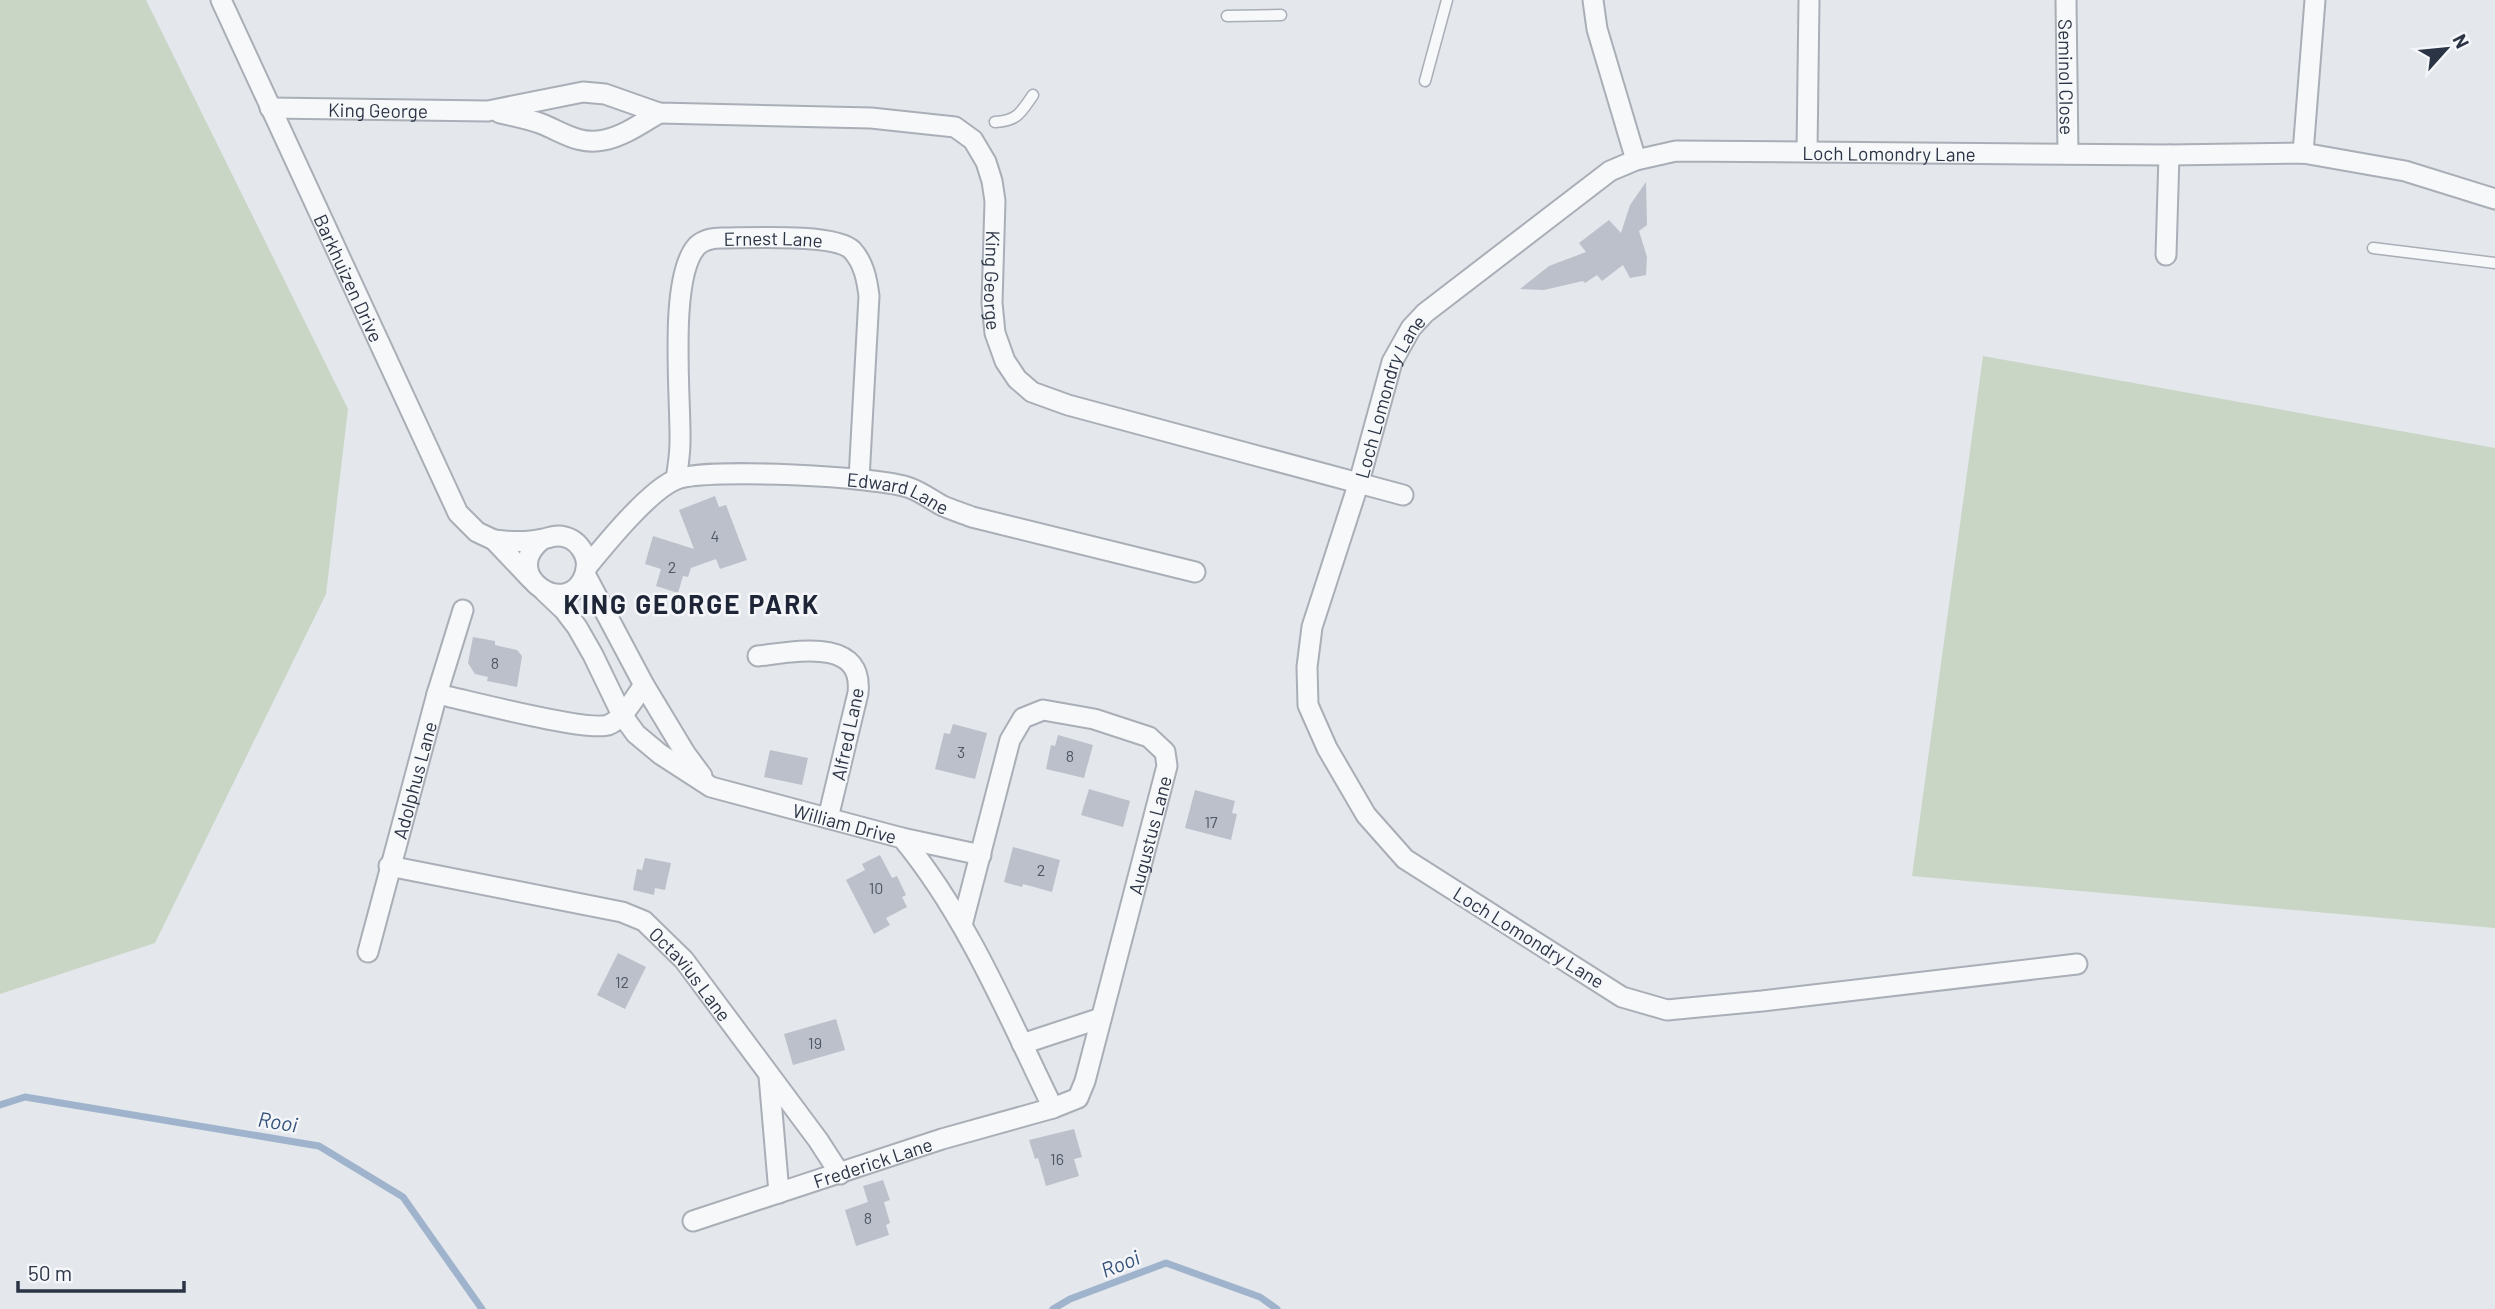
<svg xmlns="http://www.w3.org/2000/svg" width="2495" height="1309" font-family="Barlow,sans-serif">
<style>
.green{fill:#c9d6c5}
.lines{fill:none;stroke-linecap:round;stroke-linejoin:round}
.stream{stroke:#9fb4cc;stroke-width:7}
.building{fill:#bbc0ca}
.service-casing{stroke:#a9aeb7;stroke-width:13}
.minor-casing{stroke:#a9aeb7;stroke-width:23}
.service{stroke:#f7f8fa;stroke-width:10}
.minor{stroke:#f7f8fa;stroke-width:19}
.labels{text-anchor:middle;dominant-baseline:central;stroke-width:5;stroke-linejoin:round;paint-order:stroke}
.number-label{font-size:16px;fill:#4f5766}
.street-label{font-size:19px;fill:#2b3445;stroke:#f4f6f9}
.water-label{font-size:21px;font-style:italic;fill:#34527a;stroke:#f4f6f9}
.district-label{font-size:26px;font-weight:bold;letter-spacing:2px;fill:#1d2536;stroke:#f4f6f9}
</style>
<rect width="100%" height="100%" fill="#e4e7ec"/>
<path class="green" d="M0,0H146L348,409L326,594L155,943L0,994Z
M1983,356L2495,448V928L1912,876Z"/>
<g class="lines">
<path class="stream" d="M0,1105L25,1097L319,1146L403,1197L482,1309
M1053,1309L1070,1299L1166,1263L1260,1297L1277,1309"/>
</g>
<path class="building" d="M1646,182L1647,225L1639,231L1647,257L1646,275L1630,278L1623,265L1602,281L1597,275L1585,283L1583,281L1544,290L1520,289L1549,266L1586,252L1579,243L1609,220L1621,233L1630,205Z
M715,496L719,507L726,505L747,560L720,569L716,559L691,568L688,577L683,576L678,593L656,586L661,569L645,564L653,536L694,549L679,510Z
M473,637L495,641V645L517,650L522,656L517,687L487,681L488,677L475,674L468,663Z
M953,724L987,733L975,779L935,769L944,733L950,734Z
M1058,735L1093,745L1084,778L1046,769L1051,745L1055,746Z
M770,750L808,758L802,785L764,777Z
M1089,789L1130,801L1123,827L1081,815Z
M1195,790L1235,801L1232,813L1237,814L1231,840L1185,828Z
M1013,847L1060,860L1052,892L1023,884L1022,887L1004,882Z
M880,855L892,878L897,876L906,895L902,897L907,907L886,918L890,925L874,934L846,880L865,870L862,864Z
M645,858L671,863L665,890L655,888L654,895L633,890L637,869L642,870Z
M618,953L646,967L625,1009L597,995Z
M836,1019L845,1050L793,1065L784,1034Z
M1074,1129L1082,1157L1074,1159L1079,1176L1046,1186L1038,1158L1035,1159L1029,1140Z
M883,1180L890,1200L884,1202L890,1223L886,1225L889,1235L856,1246L845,1210L868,1202L863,1186Z"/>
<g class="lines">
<g class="service-casing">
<path id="service" d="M1227,16L1281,15
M1425,81L1447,0
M995,122C1018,121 1021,112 1033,95
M2373,248L2495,263"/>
</g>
<g class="minor-casing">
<g id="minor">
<path id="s1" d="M221,0L458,513L477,532L494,540L531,579"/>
<path d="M1593,0L1597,29L1636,160"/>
<path id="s2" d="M2066,0L2068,154"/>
<path id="s3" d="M270,108L488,111L583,92L605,94L659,113L871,118L955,127L973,140L986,162L992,181L995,201L992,303L995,333L1005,361L1017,379L1032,392L1068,405L1403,495"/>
<path d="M500,113C514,116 529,119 542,124C564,133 579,145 604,140C624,136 642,123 659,113"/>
<path d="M1807,151L1809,0"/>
<path d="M2303,153L2315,0"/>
<path d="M2166,255L2169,155"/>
<path id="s4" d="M676,479C678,467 680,454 680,442C681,398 668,277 697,246C704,239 713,238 722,238C749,238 835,233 852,250C864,263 867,280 869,296L859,479"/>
<path d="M494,540C510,542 526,543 543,539C548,538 553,536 558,536C577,536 591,556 585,574C569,622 496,574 543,539"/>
<path id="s5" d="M586,568C605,545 650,489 677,479C708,468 879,476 910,488C921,492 932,500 943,506C952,510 962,513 972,517L1195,572"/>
<path d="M585,574L644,685L685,753L702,776"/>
<path id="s6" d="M544,591L564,610L577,627L593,655L622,715L636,734L660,754L711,787L902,838C967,916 1009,1018 1053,1108"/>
<path d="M758,656C793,652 864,636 858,693L828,818"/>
<path d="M437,694C466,700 586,732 608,725C624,719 634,698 644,685"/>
<path d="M902,838L981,855"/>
<path id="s7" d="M389,866L622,912L644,921L684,960L818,1140L840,1174"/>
<path id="s8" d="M368,952L437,694L463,610"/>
<path id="s9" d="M2077,964L1762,1001L1667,1010L1622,997L1405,859L1366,815L1327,748L1308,705L1307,667L1312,627L1359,482L1392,362L1411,328L1425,313L1610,171L1636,160L1676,151L2169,155L2303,153L2405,171L2495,199"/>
<path d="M1022,1044L1101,1018"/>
<path d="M769,1076L779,1193"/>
<path id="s10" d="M693,1221L942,1139L1053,1108L1078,1098L1085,1081L1167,766L1165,752L1149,737L1094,719L1043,710L1023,718L1010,740L962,925"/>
</g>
</g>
<use href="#service" class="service"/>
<use href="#minor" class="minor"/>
</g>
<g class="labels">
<g class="number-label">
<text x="715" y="535">4</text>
<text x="672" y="566">2</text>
<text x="495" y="662">8</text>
<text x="961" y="751">3</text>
<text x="1070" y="755">8</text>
<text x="1211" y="821">17</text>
<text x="1041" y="869">2</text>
<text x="876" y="887">10</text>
<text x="622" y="981">12</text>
<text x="815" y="1042">19</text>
<text x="1057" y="1158">16</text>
<text x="868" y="1217">8</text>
</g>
<g class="street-label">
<text stroke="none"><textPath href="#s2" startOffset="77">Seminol Close</textPath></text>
<text stroke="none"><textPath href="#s3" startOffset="108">King George</textPath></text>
<text stroke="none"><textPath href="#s9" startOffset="1830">Loch Lomondry Lane</textPath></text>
<text stroke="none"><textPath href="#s4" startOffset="315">Ernest Lane</textPath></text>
<text stroke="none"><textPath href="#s1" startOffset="306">Barkhuizen Drive</textPath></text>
<text stroke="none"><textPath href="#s3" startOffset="858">King George</textPath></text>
<text stroke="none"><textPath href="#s9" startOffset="1222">Loch Lomondry Lane</textPath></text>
<text stroke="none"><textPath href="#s5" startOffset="352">Edward Lane</textPath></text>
<text transform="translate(847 734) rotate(-78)">Alfred Lane</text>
<text stroke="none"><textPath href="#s8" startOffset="178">Adolphus Lane</textPath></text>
<text stroke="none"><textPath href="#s6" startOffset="402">William Drive</textPath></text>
<text stroke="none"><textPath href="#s10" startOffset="677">Augustus Lane</textPath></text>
<text transform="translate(1529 937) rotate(32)">Loch Lomondry Lane</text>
<text stroke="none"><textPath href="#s7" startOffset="332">Octavius Lane</textPath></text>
<text stroke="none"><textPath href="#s10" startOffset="189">Frederick Lane</textPath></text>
</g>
<g class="water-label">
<text transform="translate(278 1121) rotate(9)">Rooi</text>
<text transform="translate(1120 1263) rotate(-22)">Rooi</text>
</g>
<g class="district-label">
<text x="692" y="603">KING GEORGE PARK</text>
</g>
</g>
<g transform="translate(2446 49) rotate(63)" stroke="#f4f6f9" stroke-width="5" paint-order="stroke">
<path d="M0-5L12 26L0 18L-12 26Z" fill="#2b3445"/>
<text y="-10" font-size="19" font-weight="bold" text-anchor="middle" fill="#2b3445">N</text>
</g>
<path d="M18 1281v10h166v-10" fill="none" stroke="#2b3445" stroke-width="3.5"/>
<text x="28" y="1281" font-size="21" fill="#2b3445" stroke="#f4f6f9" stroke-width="5" paint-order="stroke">50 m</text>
</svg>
